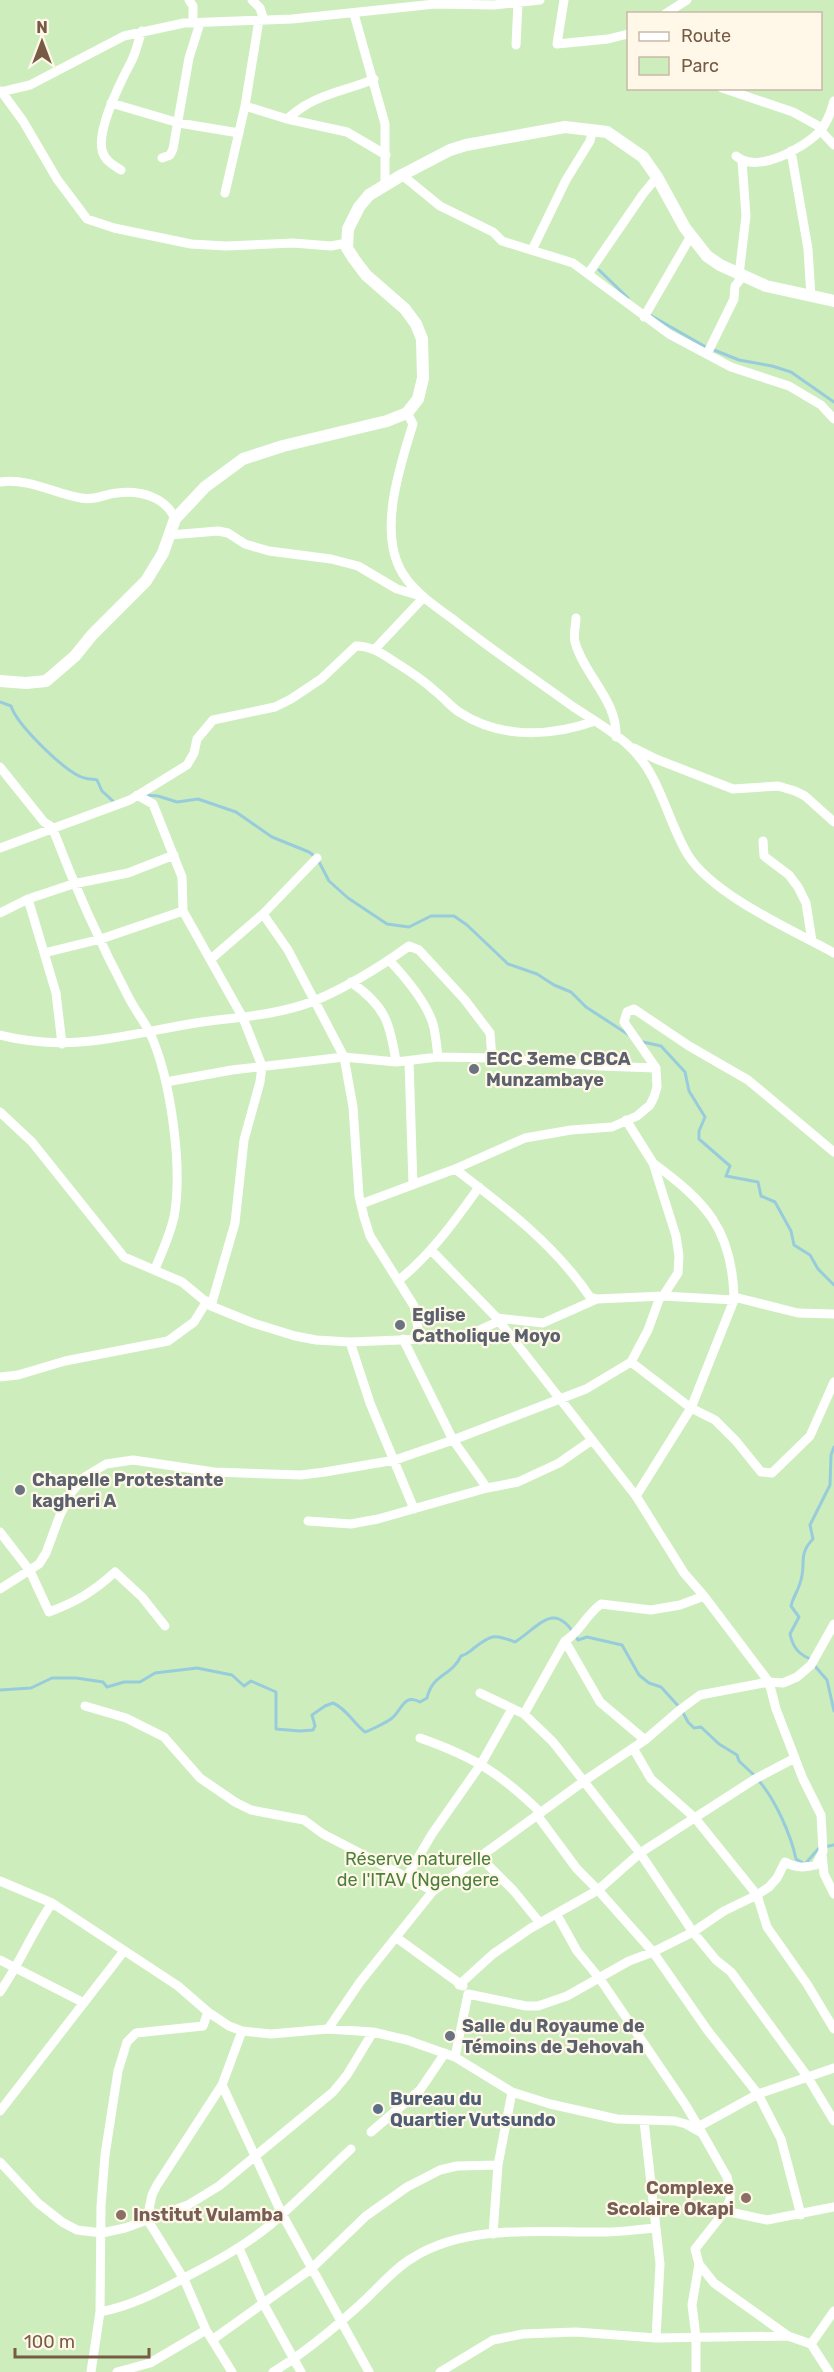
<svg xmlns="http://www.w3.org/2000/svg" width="834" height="2372" font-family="Rubik,sans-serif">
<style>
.green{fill:#cdedbd;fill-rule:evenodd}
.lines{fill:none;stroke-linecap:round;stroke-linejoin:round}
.stream{stroke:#98ccdc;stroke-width:3}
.minor{stroke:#fff;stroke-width:9}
.tertiary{stroke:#fff;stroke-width:12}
.worship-dot{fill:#6b7280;stroke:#fff8e8;stroke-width:2}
.service-dot{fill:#5c6f8a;stroke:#fff8e8;stroke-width:2}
.education-dot{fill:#8d6e63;stroke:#fff8e8;stroke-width:2}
.labels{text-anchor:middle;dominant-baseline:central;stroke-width:4.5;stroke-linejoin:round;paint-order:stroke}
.worship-label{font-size:18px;font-weight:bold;fill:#5b616d;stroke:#fff8e8;text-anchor:start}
.park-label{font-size:18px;fill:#4a7f3c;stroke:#fff8e8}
.service-label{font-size:18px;font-weight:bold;fill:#4e5e75;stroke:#fff8e8;text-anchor:start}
.education-label{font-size:18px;font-weight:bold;fill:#785e54;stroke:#fff8e8;text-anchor:end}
</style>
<rect width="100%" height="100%" fill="#fef5e0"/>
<path class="green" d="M0,0H834V2372H0ZM628,14H820V88H628Z"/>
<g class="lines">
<path class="stream" d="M599,270L628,298
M650,315L704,346L739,360L772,366L791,372L834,402
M0,702L11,706C17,725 61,767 79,776C84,779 91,779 97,780L102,791L114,802
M143,795L158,796L177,802L198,799L236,812L272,837L309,852L317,858L329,881L348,898L387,924L409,927L431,916H454L467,925L508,964L537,974L554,985L571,992L586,1007L629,1035
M643,1042L661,1046L685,1072L689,1091L705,1117L699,1131V1139L730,1166L726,1176L758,1182L761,1196L775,1202L791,1231L794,1245L810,1255L818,1269L834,1285
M813,1660C799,1655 793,1648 790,1634L799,1617L791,1606C793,1597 798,1591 800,1583C807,1565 797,1555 813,1539L810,1525L830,1485L831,1455L834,1447
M814,1665L827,1680L834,1711
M0,1690L31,1688L52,1678H76L103,1682L107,1687L124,1682H140L155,1673L197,1668L232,1675L244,1686L251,1681L276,1692V1729L300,1731L313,1730L315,1726L312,1715L325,1706L333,1703C347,1709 353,1723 365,1732C369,1731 387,1722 391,1719C402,1711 403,1693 420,1702L427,1698C433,1673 451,1677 461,1656C468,1654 469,1652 474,1648C492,1634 495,1634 515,1642C541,1625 555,1599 578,1640L587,1637L622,1645L639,1675L649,1683L661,1687L681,1709L688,1722L694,1728L701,1727L719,1744L737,1755L739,1761L755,1776
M759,1781C775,1799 791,1835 796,1859L805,1864L819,1848L834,1845"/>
<path class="minor" d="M189,0L193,6V22
M252,0L260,8L264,20
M564,0L557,44L608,39L628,34
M354,14L385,124V186
M665,14L687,0
M516,45L518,3
M722,88L793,112L822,128
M1,91L23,121L57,179L87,219L114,228L191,244L226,246L293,243L331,246L347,243
M0,92L30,85L124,36L184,23L292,19L435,4L494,5L540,0
M111,103L179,123L239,133
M245,106L287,119L347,132L386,155
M287,119C293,114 299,109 306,105C327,92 352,89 374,79
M820,130L834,145
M791,151L808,249L811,297
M736,156C757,174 803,149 820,131C827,123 831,112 834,101
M162,158L170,155L173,149L189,58L200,23
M121,170C113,165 104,160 102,150C97,129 121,81 131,62C136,53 138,41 142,31
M402,175L440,206L493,232L502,241L573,263L669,334L731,367L789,386L821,405L834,419
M225,193L245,106L259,20
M532,250L566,180L590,141L593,129
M588,274L643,194L657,177
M739,275L746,216L742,161
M644,317L691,236
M707,354L734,299L735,286L743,276
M407,413L413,424C400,466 377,533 403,574C415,593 436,607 454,620C493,651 535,679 575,708C592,719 612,731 627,744C661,774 666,819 688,855C713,895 792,930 834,953
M0,482C29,478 53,493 81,498C95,501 104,494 117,493C140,490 166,497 175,519
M170,535L218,531L228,533L245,544L269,551L331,559L358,566L397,589L424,597
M576,618C576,626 573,634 575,642C584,675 618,701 616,737
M375,649L424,597
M634,748L656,759L733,789L778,786L795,791L805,796L834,822
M0,767L44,822L52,827C74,885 100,943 129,998C135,1010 144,1021 150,1033C171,1079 183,1168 174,1217C170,1235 162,1252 155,1269
M137,795L153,804L182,877L183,911L243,1018L262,1066L260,1082L244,1140L235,1223L211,1306
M763,841L764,856L789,875L798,887L806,903L812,941
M0,848L130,800L187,765L194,753L197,739L213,720L275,707L291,699L321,679L356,646C373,646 384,655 398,664C411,672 423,680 435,691C443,697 450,706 459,712C500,739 550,737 595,721
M28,899L56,993L62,1044
M0,913L28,899L73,884L128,873L174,855
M263,914L288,950L344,1057L353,1107L359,1196L364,1217L370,1236L414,1306L420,1340
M44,953L101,939L183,911
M211,959L263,914L317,858
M389,960C405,977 429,1005 434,1028C436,1038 437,1048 438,1057
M351,982C385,1006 390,1022 396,1062
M0,1035C76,1054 129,1033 202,1022C240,1017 278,1015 314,1001C347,987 380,967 409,946L419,950L465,1000L490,1033L492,1058
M409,1061L413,1185
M166,1082L232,1070L344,1057L396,1062L438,1057L492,1058L600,1066L656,1068
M0,1112L32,1142L124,1257L182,1282L211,1306L253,1323L295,1336L316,1340L350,1342L449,1338L473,1333L499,1321L497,1318L543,1323L597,1299L663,1296L734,1300V1297L798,1313L834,1314
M626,1120L653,1163L676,1236L679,1256L678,1273L663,1296
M653,1163C706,1202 732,1229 734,1297
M455,1169C505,1207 555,1245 590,1297L597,1299
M361,1204L455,1169L525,1138L571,1130L612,1127L637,1116L650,1105L654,1097L657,1087L656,1068L624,1022L627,1012L634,1009L689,1046L748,1080L834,1152
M431,1250L497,1318
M399,1280C431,1254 455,1221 479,1187
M403,1339L453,1440L487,1488
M350,1342L370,1403L414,1509
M631,1362L691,1408L715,1420L736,1441L761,1472L772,1473L810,1436L834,1382
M0,1377L18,1375L65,1361L168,1341L194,1322L207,1301
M636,1496L691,1408L734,1300
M308,1521L351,1524L378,1519L487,1488L518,1482L559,1463L592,1440
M0,1532L30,1571L49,1612C76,1602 93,1592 115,1572L142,1597L165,1626
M0,1589L39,1564L46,1553L60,1515L71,1493L83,1478L106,1464L133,1460L214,1472L301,1475L325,1472L395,1460L453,1440L586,1389L631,1362L648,1330L660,1297
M565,1641L600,1702L645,1740
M480,1693L524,1714L553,1742L640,1853L693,1932L716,1960L731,1972L807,2076L834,2121
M85,1706L126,1718L164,1737L200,1778L235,1802L251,1810L304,1820L323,1834L433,1891
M524,1714L565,1641C580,1632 585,1616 601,1604L651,1610L680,1605L704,1596
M420,1738C474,1757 500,1773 541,1813
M633,1748L651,1779L695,1818L757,1895L767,1927L807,1984L834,2029
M537,1815L577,1869L598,1890L653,1952L708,2031L758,2094L781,2139L801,2215
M822,1854L824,1874L834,1894
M481,1858L513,1890L540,1923
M406,1878L432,1834L481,1764L512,1709
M0,1881L52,1903L178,1986L208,2012L229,2026L242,2031L271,2034L328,2029L373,2032L407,2040L455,2057L512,2092L550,2104L617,2119L675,2121L686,2124L702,2133L727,2177L730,2189V2199L725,2211L695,2249L699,2264L714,2283L788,2336L811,2344L829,2372
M557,1915L577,1951L600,1979L685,2104L701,2131
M397,1938L463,1986
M0,1960L84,2003
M459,1985L493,1954L531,1928L598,1890L640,1853L755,1779L795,1758
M0,1992C20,1963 32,1932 52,1903
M328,2029L360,1982L433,1891L584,1781L645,1740L681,1709L700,1695L769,1682L783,1683L797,1677L811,1665L834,1624
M455,2057L468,1994L526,2006H538L567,1996L629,1961L653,1952L693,1932L724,1911L757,1895L769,1887L777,1878L785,1862C796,1868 804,1868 816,1865L823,1851L821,1815L803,1779L776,1709L769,1682L704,1596L684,1573L636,1496L499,1321
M222,2085L282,2214L369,2372
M0,2111L124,1951
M644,2121L660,2264L656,2338
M698,2127L758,2094L834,2068
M371,2132L420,2090L445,2053
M0,2162L38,2203L62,2222L77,2230L102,2233L125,2228L188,2205L219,2186L333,2092L347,2075L373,2032
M725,2211L767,2220L834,2207
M493,2234L498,2165L512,2092
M239,2248L263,2303L301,2372
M100,2312C131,2306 156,2293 184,2278C215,2262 243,2247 270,2225C298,2201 324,2174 351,2149
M212,2340L311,2269L366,2216L407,2187L440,2170L457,2166L498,2165
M811,2344L834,2311
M91,2372L100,2312L101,2206L105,2155L118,2071L127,2042L136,2033L203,2026L208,2012
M117,2372L150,2363L206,2330
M232,2372L206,2330L184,2279L147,2219L152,2195L157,2185L222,2085L242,2031
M273,2372C306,2352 337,2326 366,2299C381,2285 396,2267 414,2257C469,2223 544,2233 606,2232C623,2232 639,2229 656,2228
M440,2372L493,2340L523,2334L576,2332L656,2338L788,2336
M696,2372V2337L692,2305L699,2264"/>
<path class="tertiary" d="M0,681L26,683L46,681L75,656L92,635L146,581L163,553L175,519L205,487L243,459L283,446L387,421L407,413L418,399L423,378L422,339L416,324L405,309L366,275L354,259L347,248L348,229L359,207L369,195L402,175L450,150L466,145L565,127L607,132L643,157L657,177L685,228L707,256L720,265L766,286L834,301"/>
</g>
<g class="worship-dot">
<circle cx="474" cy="1069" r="6"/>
<circle cx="400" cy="1325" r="6"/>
<circle cx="20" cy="1490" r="6"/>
<circle cx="450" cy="2036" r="6"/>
</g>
<circle class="service-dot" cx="378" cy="2109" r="6"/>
<g class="education-dot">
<circle cx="746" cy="2198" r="6"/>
<circle cx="121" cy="2215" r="6"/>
</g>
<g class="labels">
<g class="worship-label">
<text x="486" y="1059">ECC 3eme CBCA<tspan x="486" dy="21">Munzambaye</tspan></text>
<text x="412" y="1315">Eglise<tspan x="412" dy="21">Catholique Moyo</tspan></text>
<text x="32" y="1480">Chapelle Protestante<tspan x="32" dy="21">kagheri A</tspan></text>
<text x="462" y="2026">Salle du Royaume de<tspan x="462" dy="21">Témoins de Jehovah</tspan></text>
</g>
<g class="park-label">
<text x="418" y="1859">Réserve naturelle<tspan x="418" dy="21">de l'ITAV (Ngengere</tspan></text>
</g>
<g class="service-label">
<text x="390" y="2099">Bureau du<tspan x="390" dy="21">Quartier Vutsundo</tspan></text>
</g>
<g class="education-label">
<text x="734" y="2188">Complexe<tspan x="734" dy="21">Scolaire Okapi</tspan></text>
<text x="133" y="2215" text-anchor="start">Institut Vulamba</text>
</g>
</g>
<rect x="627" y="12" width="195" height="78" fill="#fff8e8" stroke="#c9b9a7" stroke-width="1.5"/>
<rect x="639" y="32" width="30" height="9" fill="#ffffff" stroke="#c9b9a7" stroke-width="1.5"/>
<text x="681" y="42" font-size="18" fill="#775b45">Route</text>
<rect x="639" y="57" width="30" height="18" fill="#cdedbd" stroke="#c9b9a7" stroke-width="1.5"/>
<text x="681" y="72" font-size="18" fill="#775b45">Parc</text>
<g transform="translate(42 42)" stroke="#fff8e8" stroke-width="4.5" paint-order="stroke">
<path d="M0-4.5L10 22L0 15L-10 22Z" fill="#775b45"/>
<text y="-9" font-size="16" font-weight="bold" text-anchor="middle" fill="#775b45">N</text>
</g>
<path d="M15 2348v9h134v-9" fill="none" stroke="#775b45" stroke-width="3"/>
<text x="24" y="2348" font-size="18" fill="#775b45" stroke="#fff8e8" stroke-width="4.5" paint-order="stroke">100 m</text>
</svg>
